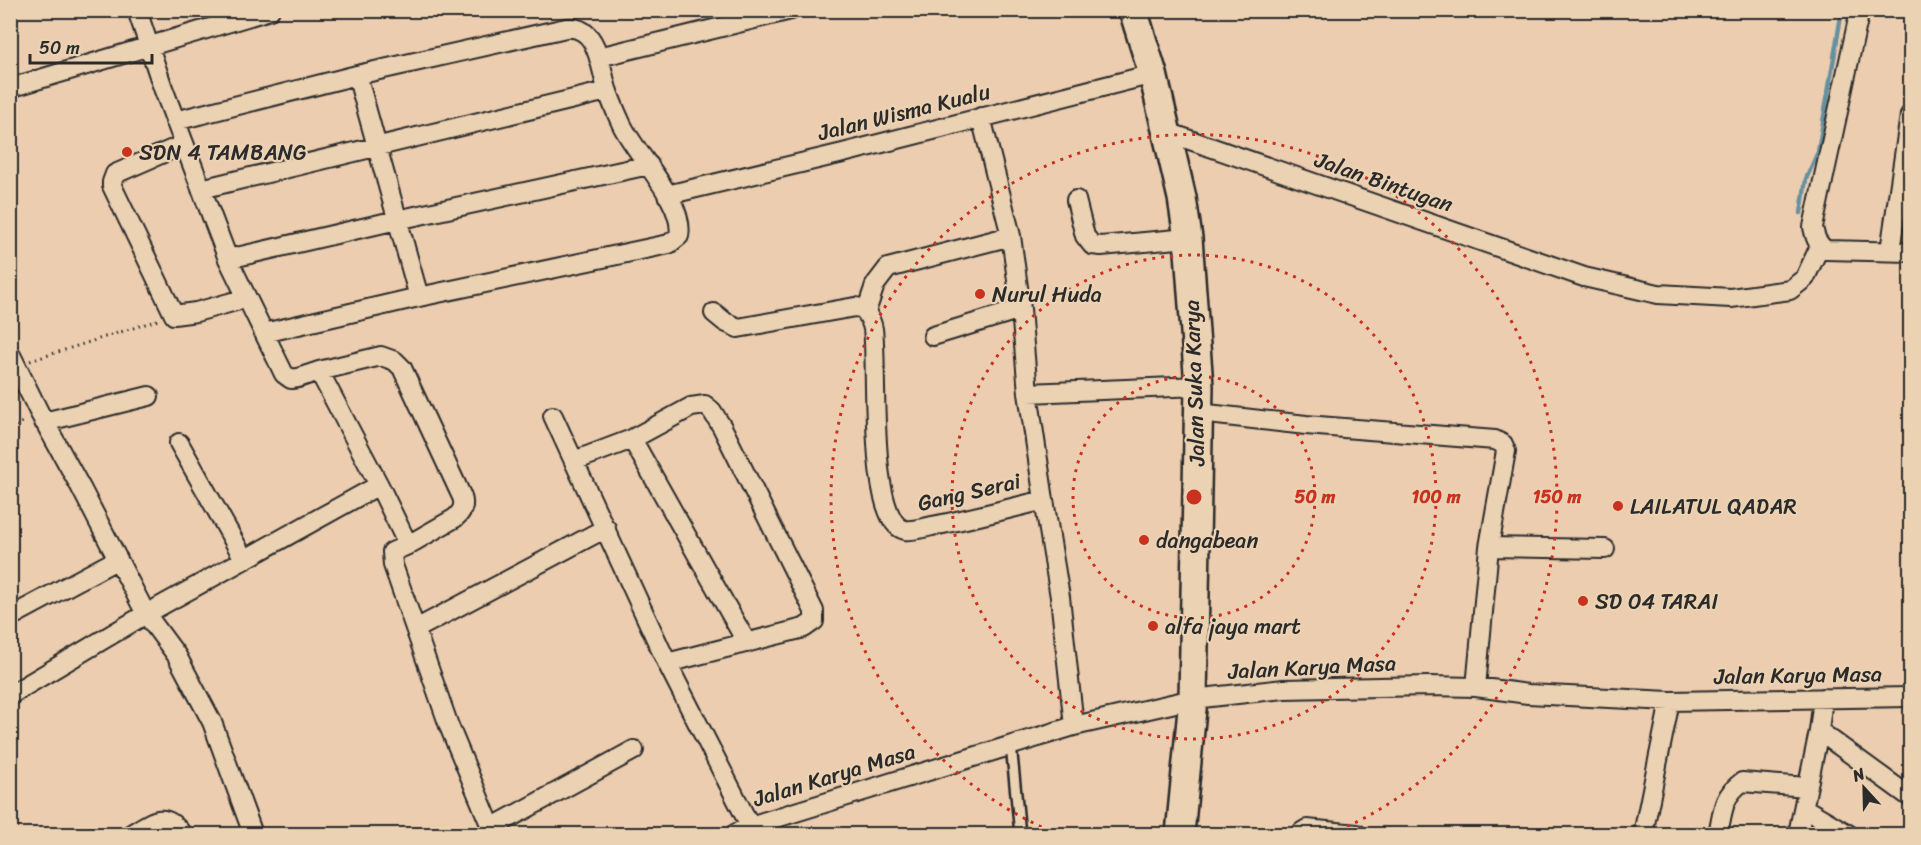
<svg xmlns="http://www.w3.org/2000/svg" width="1921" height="845" font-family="Sriracha,sans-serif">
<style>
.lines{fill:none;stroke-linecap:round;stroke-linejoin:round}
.stream{stroke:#65919f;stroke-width:4.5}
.lane-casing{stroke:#2b2b2b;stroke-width:14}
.street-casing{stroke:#2b2b2b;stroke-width:22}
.secondary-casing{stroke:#2b2b2b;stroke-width:32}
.path{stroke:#2b2b2b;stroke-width:3;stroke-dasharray:1.5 4.5;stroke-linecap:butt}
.lane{stroke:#ebd2b3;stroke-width:9}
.street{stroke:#ebd2b3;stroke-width:18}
.secondary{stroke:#ebd2b3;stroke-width:27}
.ring{fill:none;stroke:#c8321e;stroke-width:3;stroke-dasharray:3 6}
.poi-dot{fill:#c8321e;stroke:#ebd2b3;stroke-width:2}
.labels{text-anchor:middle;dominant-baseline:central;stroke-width:4.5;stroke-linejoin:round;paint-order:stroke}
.street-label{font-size:22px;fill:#2b2b2b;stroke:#ebd2b3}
.poi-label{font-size:22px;fill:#2b2b2b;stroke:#ebd2b3;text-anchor:start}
.centre{fill:#c8321e;stroke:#ebd2b3;stroke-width:3}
.ring-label{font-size:18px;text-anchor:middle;font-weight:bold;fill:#c8321e;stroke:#ebd2b3;stroke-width:4.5;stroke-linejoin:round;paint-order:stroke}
</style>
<rect width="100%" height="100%" fill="#eccdb0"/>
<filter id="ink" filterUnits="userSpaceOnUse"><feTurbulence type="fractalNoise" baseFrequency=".0167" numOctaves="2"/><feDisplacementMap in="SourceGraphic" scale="12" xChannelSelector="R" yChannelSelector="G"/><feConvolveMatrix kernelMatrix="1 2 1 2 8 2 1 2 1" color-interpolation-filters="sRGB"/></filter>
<g filter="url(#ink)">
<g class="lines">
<path class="stream" d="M1801,213L1806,179L1818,152L1842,10"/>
<g class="lane-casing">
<path id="lane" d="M1011,745L1020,834"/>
</g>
<g class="street-casing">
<path id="street" d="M137,10L163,88L228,259L284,374L291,379L298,378L319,371L381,356L395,361L402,368L462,497C465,506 462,512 455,518L408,545
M1860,10L1813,227C1815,237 1817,244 1826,250L1910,252
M599,57L791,10
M357,75L419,297
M10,88L270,10
M981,117L1011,236L1021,309L1028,393L1044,500
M175,121L357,75L566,28C598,25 600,66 607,89C611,101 616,112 621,123C634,153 686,203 679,236L669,244L419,297L264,333
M1167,132L1584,277L1658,294L1731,298L1790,290L1805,278L1820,246
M184,144L115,174L112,182V186L174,315L196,312L247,298
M201,189L607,91
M667,195L843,153L1153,74
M1076,200L1085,236L1092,245L1101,246L1188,238
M1890,251L1910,115
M228,259L397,220L649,165
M866,312C869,317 872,323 873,329C878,363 867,522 905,530C913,531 924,528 932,526C970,519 1007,509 1044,500L1060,597L1074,726
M866,312L875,285L888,268L1011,236
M714,313L725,322L738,328L855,307L861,308L866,312
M933,336L1021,309
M10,353L39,412L81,488L146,614L177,656L212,722L253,834
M319,371L379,485L408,545L392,552L393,565L449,726L494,834
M1028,393L1199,386
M1199,413L1306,425L1495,440L1503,444L1506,451L1489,547L1476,687
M553,416L667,663L750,826
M44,422L149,396
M632,439L747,643
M179,443L244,559
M574,461L632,439L691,407L705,405L712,411L722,427L814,611V621L804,628L667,663
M1489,547L1605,549
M10,617L118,559
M416,629L606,528
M10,695L146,614L379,485
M1819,731L1910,797
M1804,808L1848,834
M491,828L634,750
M131,834C152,822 164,809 182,834
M735,834L750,826L1074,726L1193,699L1284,689L1428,686L1476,687L1528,694L1670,701L1910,697
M1301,834L1302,832L1307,829L1357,834
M1643,834L1670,701
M1718,834C1723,811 1722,797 1742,782L1807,787
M1798,834L1819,731L1823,698"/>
</g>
<g class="secondary-casing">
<path id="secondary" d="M1133,10L1153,74L1182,198L1188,238L1199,386L1193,699L1180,834"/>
</g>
<path class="path" d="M30,361L158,320
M10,429L24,421"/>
<use href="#lane" class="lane"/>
<use href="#street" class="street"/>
<use href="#secondary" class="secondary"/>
</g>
</g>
<g class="ring">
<circle cx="1194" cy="497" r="121"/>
<circle cx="1194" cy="497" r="242"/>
<path d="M1058 834A363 363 0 1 1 1330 834"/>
</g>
<g class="poi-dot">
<circle cx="127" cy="152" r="6"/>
<circle cx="980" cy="294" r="6"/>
<circle cx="1618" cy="506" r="6"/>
<circle cx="1144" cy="540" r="6"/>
<circle cx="1583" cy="601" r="6"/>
<circle cx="1153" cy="626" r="6"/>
</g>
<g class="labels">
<g class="street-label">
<text transform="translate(904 112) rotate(-14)">Jalan Wisma Kualu</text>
<text transform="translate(1384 182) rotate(19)">Jalan Bintugan</text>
<text transform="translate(1194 383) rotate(-92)">Jalan Suka Karya</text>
<text transform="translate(969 492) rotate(-13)">Gang Serai</text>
<text transform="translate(1312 667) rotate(-3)">Jalan Karya Masa</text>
<text transform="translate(1798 675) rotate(-1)">Jalan Karya Masa</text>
<text transform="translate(834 775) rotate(-17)">Jalan Karya Masa</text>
</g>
<g class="poi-label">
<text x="139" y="152">SDN 4 TAMBANG</text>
<text x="992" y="294">Nurul Huda</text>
<text x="1630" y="506">LAILATUL QADAR</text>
<text x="1156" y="540">dangabean</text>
<text x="1595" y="601">SD 04 TARAI</text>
<text x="1165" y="626">alfa jaya mart</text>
</g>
</g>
<circle cx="1194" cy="497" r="9" class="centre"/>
<g class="ring-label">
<text x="1315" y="503">50 m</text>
<text x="1436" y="503">100 m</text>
<text x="1557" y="503">150 m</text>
</g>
<rect width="1921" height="845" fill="none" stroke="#ebd2b3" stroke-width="36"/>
<rect x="18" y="18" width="1885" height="809" fill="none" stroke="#2b2b2b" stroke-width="2" filter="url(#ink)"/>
<g transform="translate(1864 788) rotate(338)" stroke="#ebd2b3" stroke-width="4.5" paint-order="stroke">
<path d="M0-4.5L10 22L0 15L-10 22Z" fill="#2b2b2b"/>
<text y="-9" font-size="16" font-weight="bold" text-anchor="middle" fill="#2b2b2b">N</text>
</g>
<path d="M30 54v9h122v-9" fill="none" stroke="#2b2b2b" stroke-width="3"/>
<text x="39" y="54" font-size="18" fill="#2b2b2b" stroke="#ebd2b3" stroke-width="4.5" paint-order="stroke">50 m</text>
</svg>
